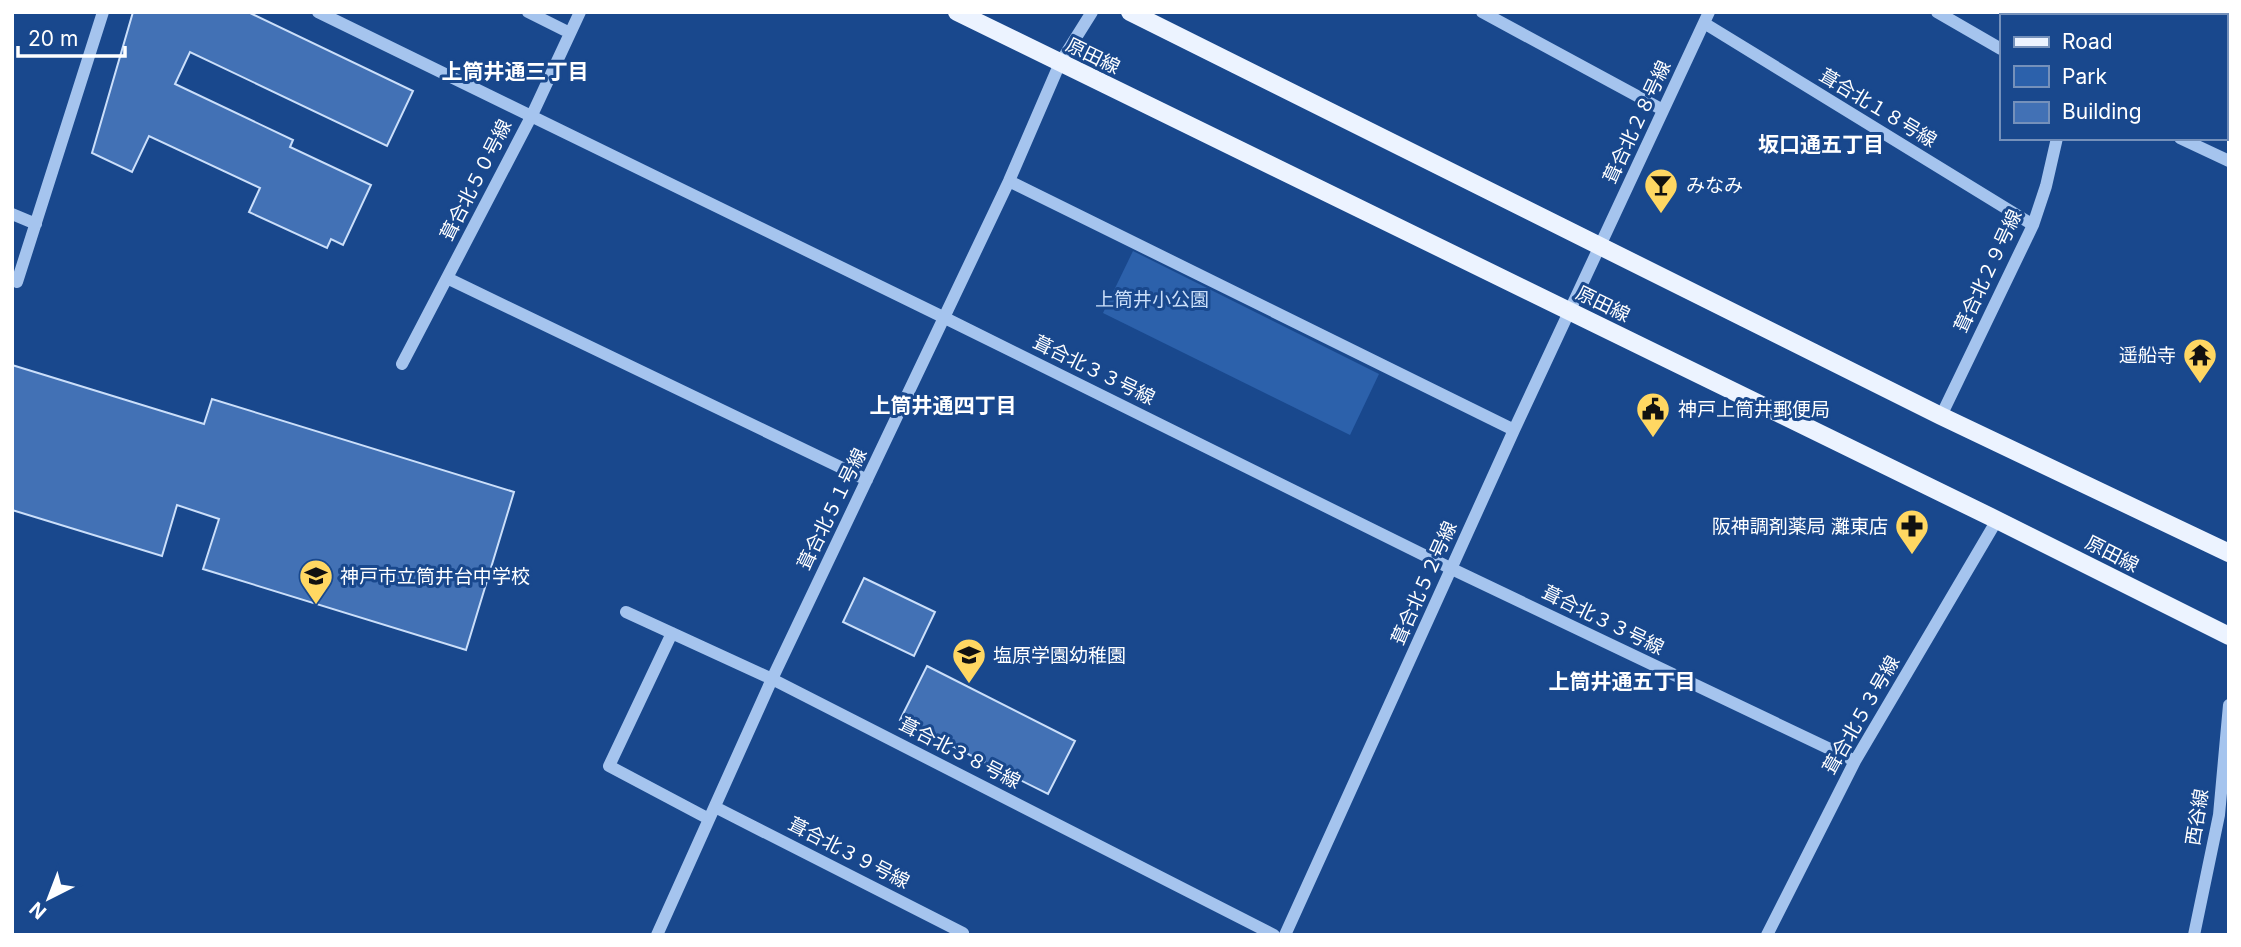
<svg xmlns="http://www.w3.org/2000/svg" width="2241" height="947" font-family="Inter,'Noto Sans JP',sans-serif">
<style>
.green{fill:#2c61ab}
.building{fill:#4271b5;stroke:#cbdffa;stroke-width:2}
.lines{fill:none;stroke-linecap:round;stroke-linejoin:round}
.minor{stroke:#a5c4ee;stroke-width:12}
.major{stroke:#ecf3ff;stroke-width:18}
.labels{text-anchor:middle;dominant-baseline:central;stroke-width:6;stroke-linejoin:round;paint-order:stroke}
.street-label{font-size:19px;fill:#fff;stroke:#19488d}
.poi-label{font-size:19px;fill:#fff;stroke:#19488d;text-anchor:start}
.park-label{font-size:19px;fill:#cbdffa;stroke:#19488d}
.neighbourhood-label{font-size:21px;font-weight:bold;fill:#fff;stroke:#19488d}
</style>
<rect width="100%" height="100%" fill="#19488d"/>
<path class="green" d="M1133,251L1379,374L1350,435L1103,313Z"/>
<path class="building" d="M133,12H248L413,91L387,146L190,52L175,84L293,140L290,147L371,185L343,245L331,239L327,248L249,212L260,188L149,136L132,172L92,153Z
M12,365L204,424L212,399L514,492L466,650L203,569L219,519L177,505L162,556L12,510Z
M864,578L935,612L914,656L843,622Z
M927,666L1075,741L1048,794L900,720Z"/>
<g class="lines">
<path class="minor" d="M318,12L945,318L1452,569L1855,761
M528,12L570,33
M1482,12L1663,110
M1937,12L2001,49
M2190,12L2196,16
M2083,16L2084,12
M1704,23L2033,225
M2225,33L2229,35
M2180,138L2229,161
M1009,181L1514,430
M12,214L36,224
M447,278L867,480
M17,282L103,12
M402,364L532,115L580,12
M1941,416L2033,225L2046,186L2057,138
M626,612L772,679L1274,935
M672,633L609,766L709,819
M715,807L963,933L962,935
M657,935L772,679L1009,181L1060,63L1092,12
M1285,935L1514,430L1709,12
M1767,935L1855,761L1997,520
M2194,935L2219,815L2229,705"/>
<path class="major" d="M957,12L1997,520L2229,636
M1130,12L1941,416L2229,553"/>
</g>
<defs>
<g id="bar-pin" transform="scale(1.75)"><path d="M0 17L-7.5 6A9.5 9.5 0 1 1 7.5 6Z" fill="#ffd762" stroke="#19488d"/><path d="M-6-5H6L.8 .8V4.5H3.5V6h-7V4.5H-.8V.8Z" fill="#111"/></g>
<g id="temple-pin" transform="scale(1.75)"><path d="M0 17L-7.5 6A9.5 9.5 0 1 1 7.5 6Z" fill="#ffd762" stroke="#19488d"/><path d="M0-6L5-2H3V0L6.5 2.5H4V6H1.5V3h-3V6H-4V2.5H-6.5L-3 0V-2H-5Z" fill="#111"/></g>
<g id="civic-pin" transform="scale(1.75)"><path d="M0 17L-7.5 6A9.5 9.5 0 1 1 7.5 6Z" fill="#ffd762" stroke="#19488d"/><path d="M-.6-6.5H3V-4.5H.6V-3L4-1V1h2V6H-6V1h2V-1L-.6-3ZM-1.2 2.5V6h2.4V2.5Z" fill="#111"/></g>
<g id="pharmacy-pin" transform="scale(1.75)"><path d="M0 17L-7.5 6A9.5 9.5 0 1 1 7.5 6Z" fill="#ffd762" stroke="#19488d"/><path d="M-2-6h4v4h4v4h-4v4h-4v-4h-4v-4h4Z" fill="#111"/></g>
<g id="school-pin" transform="scale(1.75)"><path d="M0 17L-7.5 6A9.5 9.5 0 1 1 7.5 6Z" fill="#ffd762" stroke="#19488d"/><path d="M0-5L7-2L0 1L-7-2ZM-4 1L0 2.5L4 1V4Q0 6-4 4Z" fill="#111"/></g>
</defs>
<g fill-rule="evenodd">
<use href="#bar-pin" x="1661" y="185"/>
<use href="#temple-pin" x="2200" y="355"/>
<use href="#civic-pin" x="1653" y="409"/>
<use href="#pharmacy-pin" x="1912" y="526"/>
<use href="#school-pin" x="316" y="576"/>
<use href="#school-pin" x="969" y="655"/>
</g>
<g class="labels">
<g class="street-label">
<text transform="translate(1093 56) rotate(26)">原田線</text>
<text transform="translate(1878 108) rotate(31)">葺合北１８号線</text>
<text transform="translate(1637 122) rotate(-65)">葺合北２８号線</text>
<text transform="translate(476 180) rotate(-63)">葺合北５０号線</text>
<text transform="translate(1988 271) rotate(-65)">葺合北２９号線</text>
<text transform="translate(1603 304) rotate(26)">原田線</text>
<text transform="translate(1094 370) rotate(26)">葺合北３３号線</text>
<text transform="translate(832 509) rotate(-64)">葺合北５１号線</text>
<text transform="translate(2112 554) rotate(27)">原田線</text>
<text transform="translate(1424 583) rotate(-66)">葺合北５２号線</text>
<text transform="translate(1603 620) rotate(26)">葺合北３３号線</text>
<text transform="translate(1861 715) rotate(-60)">葺合北５３号線</text>
<text transform="translate(960 753) rotate(27)">葺合北３８号線</text>
<text transform="translate(2197 817) rotate(-81)">西谷線</text>
<text transform="translate(849 853) rotate(27)">葺合北３９号線</text>
</g>
<g class="poi-label">
<text x="1686" y="185">みなみ</text>
<text x="2176" y="355" text-anchor="end">遥船寺</text>
<text x="1678" y="409">神戸上筒井郵便局</text>
<text x="1888" y="526" text-anchor="end">阪神調剤薬局 灘東店</text>
<text x="340" y="576">神戸市立筒井台中学校</text>
<text x="993" y="655">塩原学園幼稚園</text>
</g>
<g class="park-label">
<text x="1152" y="299">上筒井小公園</text>
</g>
<g class="neighbourhood-label">
<text x="515" y="71">上筒井通三丁目</text>
<text x="1821" y="144">坂口通五丁目</text>
<text x="943" y="405">上筒井通四丁目</text>
<text x="1622" y="681">上筒井通五丁目</text>
</g>
</g>
<rect width="2241" height="947" fill="none" stroke="#ffffff" stroke-width="28"/>
<rect x="2000" y="14" width="228" height="126" fill="#19488d" stroke="#7591bb" stroke-width="2"/>
<rect x="2014" y="37" width="35" height="10" fill="#ecf3ff" stroke="#7591bb" stroke-width="2"/>
<text x="2062" y="49" font-size="21" fill="#ffffff">Road</text>
<rect x="2014" y="66" width="35" height="21" fill="#2c61ab" stroke="#7591bb" stroke-width="2"/>
<text x="2062" y="84" font-size="21" fill="#ffffff">Park</text>
<rect x="2014" y="102" width="35" height="21" fill="#4271b5" stroke="#7591bb" stroke-width="2"/>
<text x="2062" y="119" font-size="21" fill="#ffffff">Building</text>
<g transform="translate(49 898) rotate(222)" stroke="#19488d" stroke-width="5" paint-order="stroke">
<path d="M0-5L12 26L0 18L-12 26Z" fill="#ffffff"/>
<text y="-10" font-size="19" font-weight="bold" text-anchor="middle" fill="#ffffff">N</text>
</g>
<path d="M18 46v10h107v-10" fill="none" stroke="#ffffff" stroke-width="3.5"/>
<text x="28" y="46" font-size="21" fill="#ffffff" stroke="#19488d" stroke-width="5" paint-order="stroke">20 m</text>
</svg>
